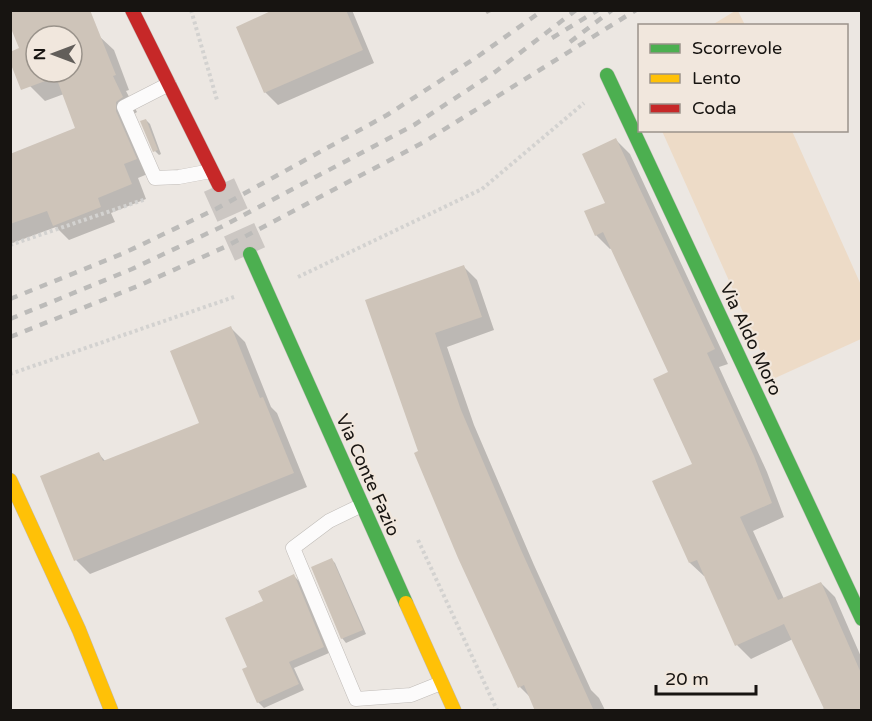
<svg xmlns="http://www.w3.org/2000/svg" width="872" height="721" font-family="'Varela Round',sans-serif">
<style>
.green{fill:#eddbc7}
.shadow{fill:#0003;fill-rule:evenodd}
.building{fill:#cec4b9;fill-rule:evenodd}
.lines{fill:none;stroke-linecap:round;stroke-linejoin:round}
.secondary-tunnel{stroke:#ccc7c3;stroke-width:33;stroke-dasharray:33 16;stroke-linecap:butt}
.lane-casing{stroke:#c0bcb8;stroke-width:15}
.fast-casing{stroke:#c0bcb8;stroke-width:15}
.slow-casing{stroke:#c0bcb8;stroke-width:15}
.jam-casing{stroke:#c0bcb8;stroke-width:15}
.path{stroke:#d3d2d0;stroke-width:4;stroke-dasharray:3 3;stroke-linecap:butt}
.lane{stroke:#fcfbfb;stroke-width:14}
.fast{stroke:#4caf50;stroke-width:14}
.slow{stroke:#ffc107;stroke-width:14}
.jam{stroke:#c62828;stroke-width:14}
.rail{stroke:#bcbbb9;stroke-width:4.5;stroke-dasharray:8 8;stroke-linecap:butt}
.labels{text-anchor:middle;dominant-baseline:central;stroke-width:4.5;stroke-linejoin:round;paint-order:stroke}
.street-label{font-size:18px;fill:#171411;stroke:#f1e7dd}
</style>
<rect width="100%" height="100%" fill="#ece7e2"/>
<path class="green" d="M735,11H738L745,25H712Z
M662,131H792L861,285V339L773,379Z"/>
<path class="shadow" d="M277,10H352L374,63L278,105L265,92Z
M484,10H495L487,14Z
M10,22L99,36L114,50L129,90L126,91L137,112L131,116L150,173L138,178L146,199L111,213L115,222L69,240L56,227L10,244V156L77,129L64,94L45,101L30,86L23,53ZM36,36H72V72H36Z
M146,120L150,124L161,154L159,155L155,151Z
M616,140L630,154L728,364L719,367L767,472L784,517L753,531L784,599L821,583L835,597L862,659V710H820L825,708L793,639L751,659L737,645L706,575L704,576L690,563L694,465L670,373L612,248L610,249L596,235L607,204Z
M464,267L477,280L494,330L447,347L474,425L534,565L591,690L599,698L605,710H537L532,699L520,687L420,452L367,301Z
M231,328L245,342L271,407L277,413L307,487L90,574L76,560L42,477L99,454L106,462L201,423Z
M331,559L335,563L366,634L346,643L342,638Z
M294,576L300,582L329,653L294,668L304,690L264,708L258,702L249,668L265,602Z"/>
<path class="building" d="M10,10H90L116,75L113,76L123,97L116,102V111L137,159L124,164L132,184L98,198L101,207L53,226L47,211L10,224V154L75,128L56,77L21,90L10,62V52L19,48L10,26ZM36,36H72V72H36Z
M273,10H346L363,50L264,93L236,27Z
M146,119L158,150L153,152L140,121Z
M616,138L715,349L707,353L754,456L772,503L740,517L778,600L821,582L861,673V711H825L784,624L735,646L697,560L689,563L652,481L692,464L653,379L668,372L603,232L595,236L584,211L605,203L582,154Z
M464,265L482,317L435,333L461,410L521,550L594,711H535L524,685L518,688L458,558L414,453L418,451L365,300Z
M231,326L260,398L263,397L294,473L74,561L40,476L99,452L103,461L199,423L170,351Z
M332,558L363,630L341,639L311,567Z
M294,574L324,647L289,662L299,684L257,703L242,669L247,667L225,618L263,601L258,591Z"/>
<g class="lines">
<path class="secondary-tunnel" d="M219,185L250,254"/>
<g class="lane-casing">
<path id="lane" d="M169,84L124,107L155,178L179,177L211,171
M362,505L329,521L293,548L356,699L411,695L441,683"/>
</g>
<g class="fast-casing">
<path id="fast" d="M607,75L862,619
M250,254L406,603"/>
</g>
<g class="slow-casing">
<path id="slow" d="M10,480L79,630L111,710
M406,603L454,710"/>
</g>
<g class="jam-casing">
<path id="jam" d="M132,10L219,185"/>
</g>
<path class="path" d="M191,10L217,100
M10,245L146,199
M298,277L482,189L584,103
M10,374L234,297
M418,540L497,710"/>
<use href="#lane" class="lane"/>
<use href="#fast" class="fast"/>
<use href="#slow" class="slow"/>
<use href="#jam" class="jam"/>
<path class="rail" d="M552,38L598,10
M570,42L612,10
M10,299L124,253L216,209L387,115L477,57L543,10
M10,319L132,269L221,227L414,125L495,72L576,10
M10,337L138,286L227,246L424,142L636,10"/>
</g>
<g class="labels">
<g class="street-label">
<text transform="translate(751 339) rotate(65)">Via Aldo Moro</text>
<text transform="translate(368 475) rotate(66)">Via Conte Fazio</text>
</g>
</g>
<rect width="872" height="721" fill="none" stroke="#171411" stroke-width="24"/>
<rect x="638" y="24" width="210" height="108" fill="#f1e7dd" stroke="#9a938b" stroke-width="1.5"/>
<rect x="650" y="44" width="30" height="9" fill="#4caf50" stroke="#9a938b" stroke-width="1.5"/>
<text x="692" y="54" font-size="18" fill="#171411">Scorrevole</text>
<rect x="650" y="74" width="30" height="9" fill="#ffc107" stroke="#9a938b" stroke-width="1.5"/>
<text x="692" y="84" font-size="18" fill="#171411">Lento</text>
<rect x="650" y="104" width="30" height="9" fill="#c62828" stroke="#9a938b" stroke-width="1.5"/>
<text x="692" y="114" font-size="18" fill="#171411">Coda</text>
<g transform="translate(54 54) rotate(270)"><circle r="28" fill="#f1e7dd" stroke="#9a938b" stroke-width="1.5"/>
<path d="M0-4.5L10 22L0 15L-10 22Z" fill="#625e5a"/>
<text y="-9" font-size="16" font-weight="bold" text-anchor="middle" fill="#171411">N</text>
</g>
<path d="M656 685v9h100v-9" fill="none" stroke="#171411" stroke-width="3"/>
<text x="665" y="685" font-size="18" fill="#171411" stroke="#f1e7dd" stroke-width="4.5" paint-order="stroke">20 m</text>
</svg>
